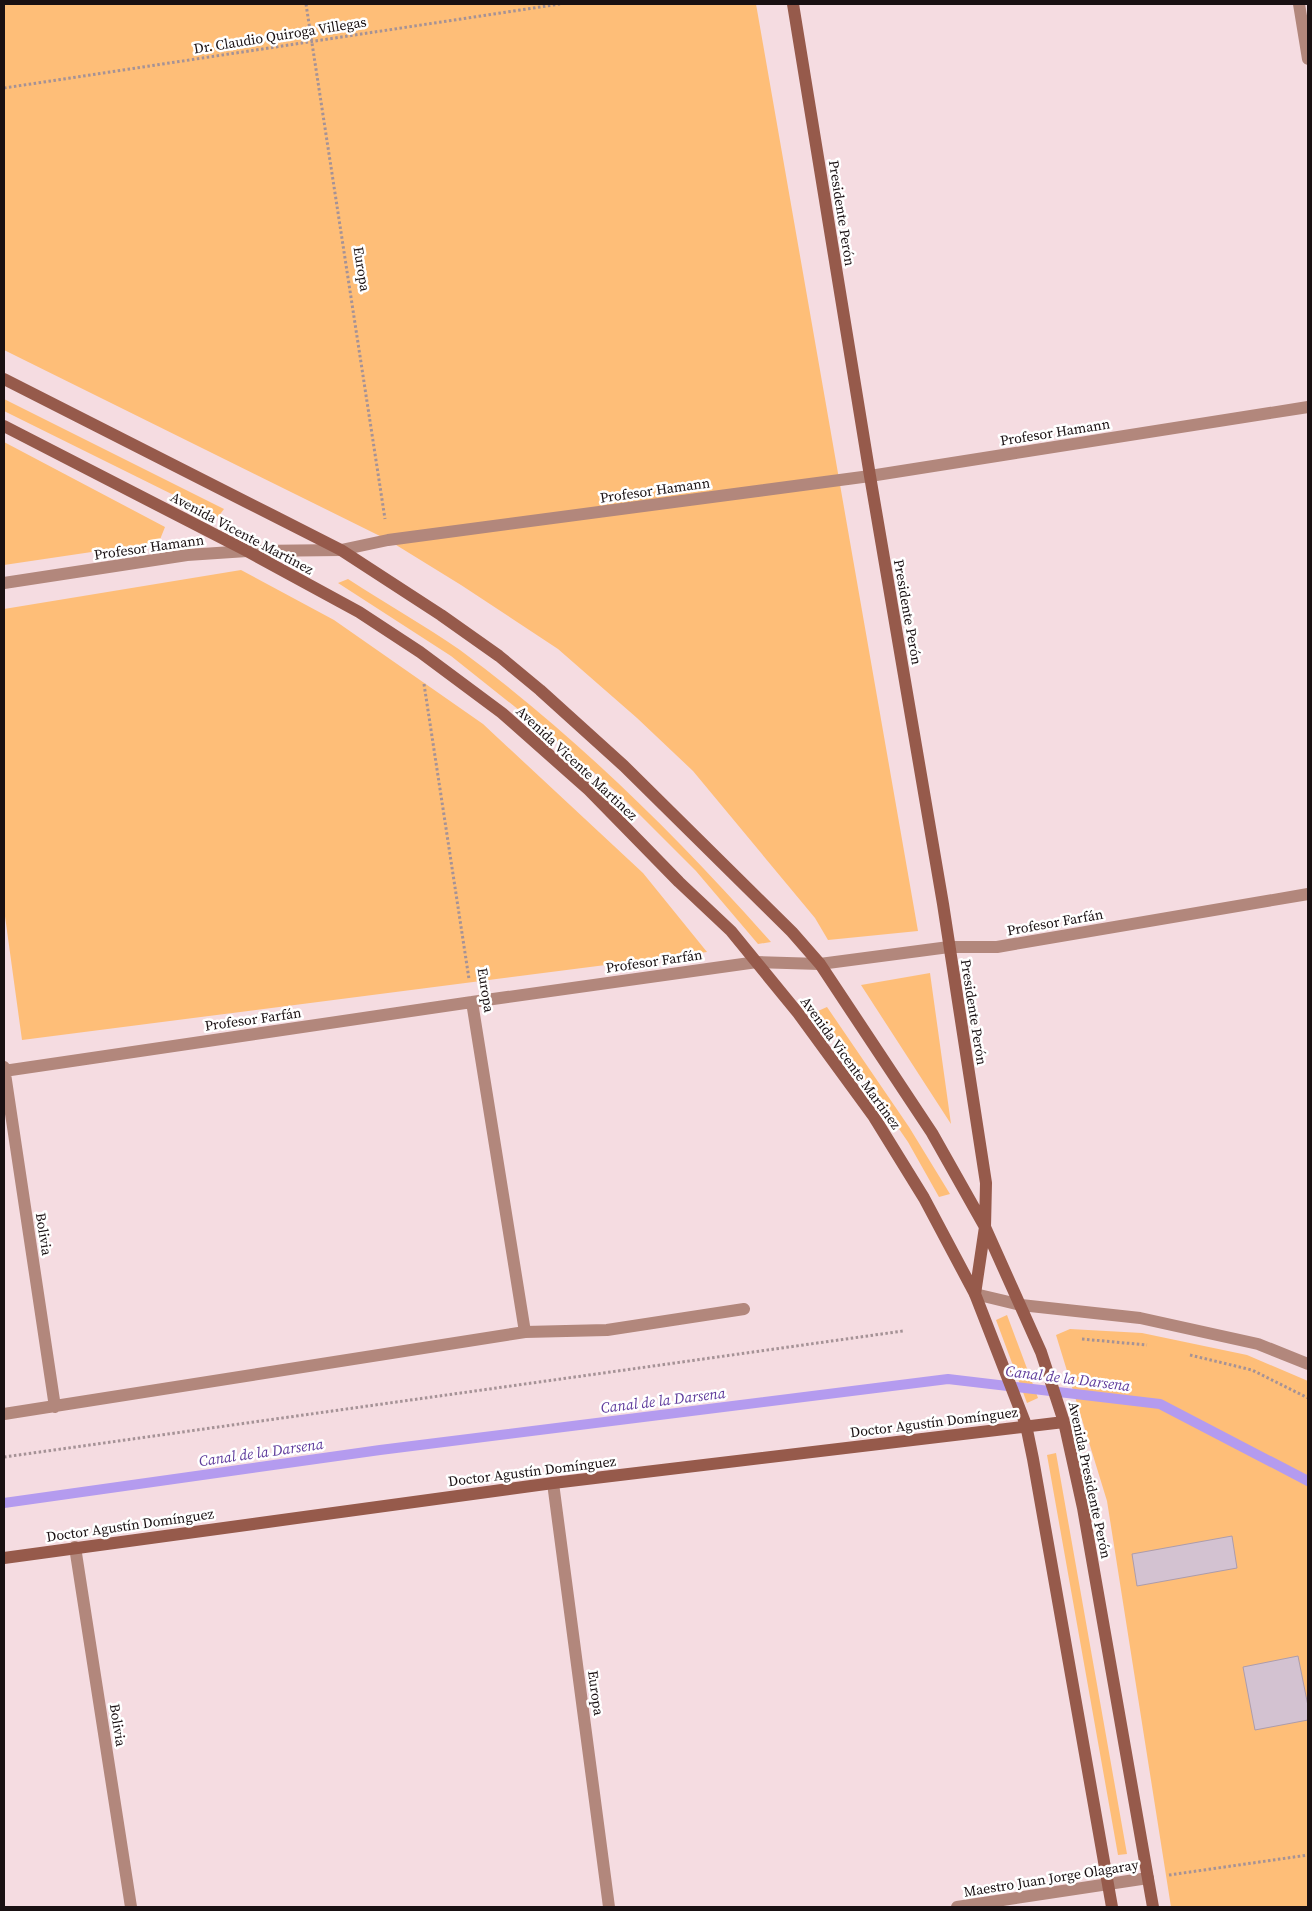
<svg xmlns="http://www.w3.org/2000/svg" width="1312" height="1911" font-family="'Source Serif 4',serif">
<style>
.green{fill:#febe78}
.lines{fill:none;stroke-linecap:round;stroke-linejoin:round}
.stream{stroke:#b49bef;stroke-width:10}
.building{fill:#d3c2d1;stroke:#ad9cab}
.path{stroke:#a59296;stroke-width:3;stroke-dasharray:2.5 2.5;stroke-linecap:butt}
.street{stroke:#b2877c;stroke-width:12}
.secondary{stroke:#965a4b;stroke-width:12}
.labels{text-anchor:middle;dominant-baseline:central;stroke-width:5;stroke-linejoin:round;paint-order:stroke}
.street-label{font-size:14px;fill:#191012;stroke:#fff}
.water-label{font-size:15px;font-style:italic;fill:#5e3a9b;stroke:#fff}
</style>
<rect width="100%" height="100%" fill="#f5dce1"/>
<path class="green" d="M4,4H756L918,931L828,940L815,918L693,771L637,718L558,649L461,585L388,540L4,350Z
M4,399L224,509L218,517L4,411Z
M4,442L165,527L159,542L4,565Z
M241,570L334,620L483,724L643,873L707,952L22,1040L4,909V609Z
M348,579C385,603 424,625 460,650C575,735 677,836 771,942L758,944L696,871L618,793L544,730L451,656L338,583Z
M930,973L951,1124L861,985Z
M827,1007L909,1127L950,1194L939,1197L908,1142L818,1011Z
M1007,1315L1038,1398L1027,1403L996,1320Z
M1070,1329L1142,1333L1247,1355L1308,1381V1907H1171L1107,1501L1056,1335Z
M1056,1453L1127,1854L1118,1855L1047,1455Z"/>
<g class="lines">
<path class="stream" d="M4,1503L380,1450L948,1379L1160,1404L1308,1481"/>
</g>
<path class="building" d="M1232,1536L1237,1568L1137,1586L1132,1554Z
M1298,1656L1308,1706V1720L1255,1730L1243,1667Z"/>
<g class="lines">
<path class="path" d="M306,4L385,519
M4,88L560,4
M424,684L469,979
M1082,1339L1147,1345
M1190,1355L1252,1370L1308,1398
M4,1457L903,1331
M1169,1875L1308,1855"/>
<path class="street" d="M1299,4L1308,59
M4,583L187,555L247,551L341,550L388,540L870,476L1308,407
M472,1002L525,1332
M4,1067L55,1407
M4,1071L472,1002L757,962L820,964L949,947H997L1308,894
M975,1294L1021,1305L1140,1318L1258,1344L1308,1364
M4,1414L525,1332L607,1330L744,1309
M553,1483L609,1907
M75,1547L131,1907
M957,1907L1148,1878"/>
<path class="secondary" d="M793,4L870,476L943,904L986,1183L985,1227L975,1294
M4,379L341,550L441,615L499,656L540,690L624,766L792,932L820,964L932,1133L985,1227L1041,1352L1064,1422L1083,1508L1153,1907
M4,426L247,551L359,612L420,652L502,713L589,790L679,882L731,931L798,1013L874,1117L924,1198L975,1294L1026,1425L1033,1459L1112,1907
M4,1558L553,1483L1064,1422"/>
</g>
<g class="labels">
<g class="street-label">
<text transform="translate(280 35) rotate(-9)">Dr. Claudio Quiroga Villegas</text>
<text transform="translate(842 213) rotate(81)">Presidente Perón</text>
<text transform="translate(362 269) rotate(81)">Europa</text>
<text transform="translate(1055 432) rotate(-9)">Profesor Hamann</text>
<text transform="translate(655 490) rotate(-8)">Profesor Hamann</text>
<text transform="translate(242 533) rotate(28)">Avenida Vicente Martinez</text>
<text transform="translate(149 547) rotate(-8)">Profesor Hamann</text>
<text transform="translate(908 612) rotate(80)">Presidente Perón</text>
<text transform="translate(577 763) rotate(43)">Avenida Vicente Martinez</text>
<text transform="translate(1055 922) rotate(-10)">Profesor Farfán</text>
<text transform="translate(654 961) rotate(-8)">Profesor Farfán</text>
<text transform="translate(486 990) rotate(81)">Europa</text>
<text transform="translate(974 1012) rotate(81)">Presidente Perón</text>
<text transform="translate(253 1019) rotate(-8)">Profesor Farfán</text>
<text transform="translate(851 1063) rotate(54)">Avenida Vicente Martinez</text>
<text transform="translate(44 1234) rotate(81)">Bolivia</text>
<text transform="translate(934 1422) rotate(-7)">Doctor Agustín Domínguez</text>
<text transform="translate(532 1471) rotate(-7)">Doctor Agustín Domínguez</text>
<text transform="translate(1090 1480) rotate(78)">Avenida Presidente Perón</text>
<text transform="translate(130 1525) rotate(-8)">Doctor Agustín Domínguez</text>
<text transform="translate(596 1693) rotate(82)">Europa</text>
<text transform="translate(118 1725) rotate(81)">Bolivia</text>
<text transform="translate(1051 1878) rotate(-9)">Maestro Juan Jorge Olagaray</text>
</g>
<g class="water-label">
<text transform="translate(1068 1378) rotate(7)">Canal de la Darsena</text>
<text transform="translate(663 1400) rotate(-7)">Canal de la Darsena</text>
<text transform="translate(261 1452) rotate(-8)">Canal de la Darsena</text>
</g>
</g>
<rect width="1312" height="1911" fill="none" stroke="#191012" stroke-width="10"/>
</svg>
